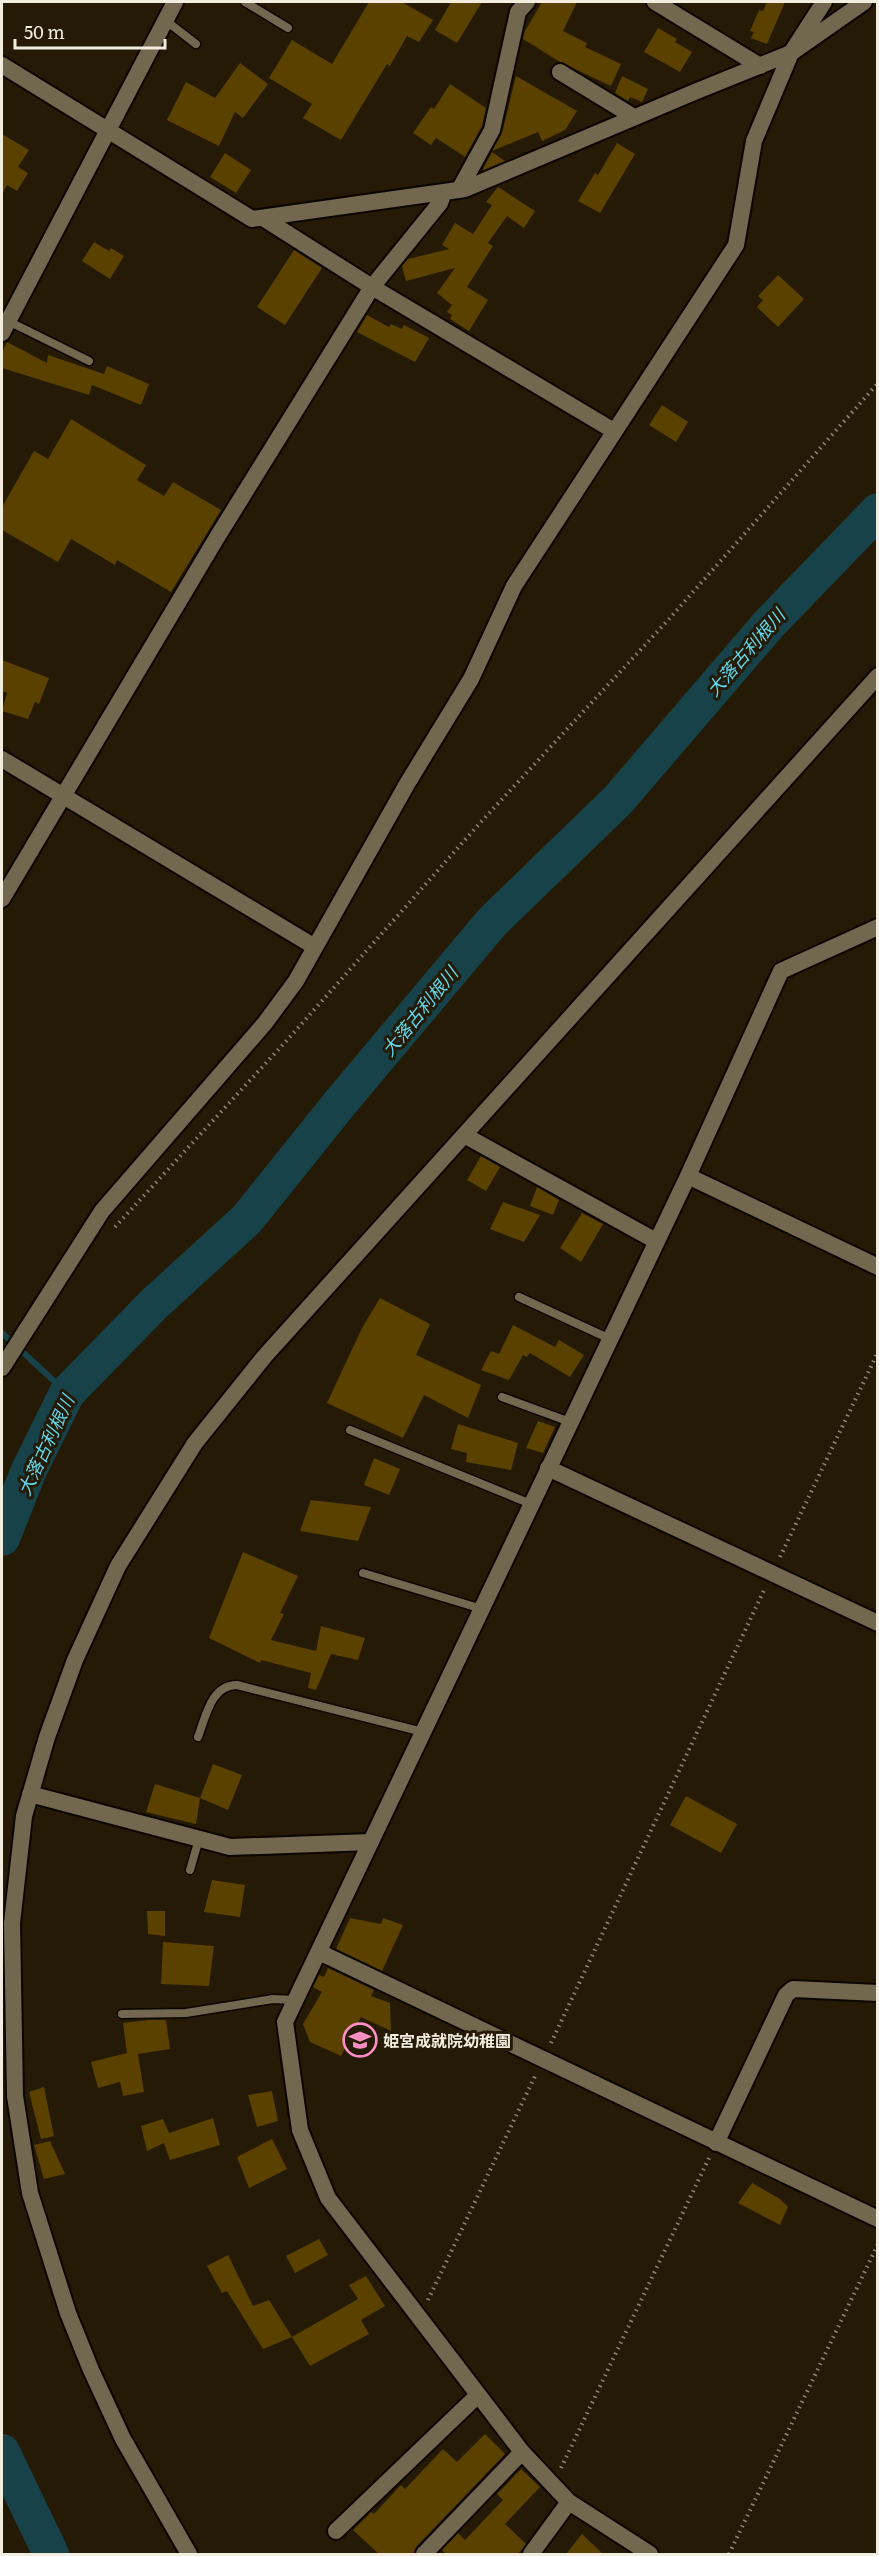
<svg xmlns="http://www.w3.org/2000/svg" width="879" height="2556" font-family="Literata,'Noto Sans JP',serif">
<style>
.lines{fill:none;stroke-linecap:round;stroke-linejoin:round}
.stream{stroke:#18424a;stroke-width:6}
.river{stroke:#18424a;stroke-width:36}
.building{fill:#5a4100}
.service-casing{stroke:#0d0500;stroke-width:11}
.minor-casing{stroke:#0d0500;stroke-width:20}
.path{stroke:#908877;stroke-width:4;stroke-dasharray:1.5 4.5;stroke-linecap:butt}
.service{stroke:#72674f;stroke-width:8}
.minor{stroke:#72674f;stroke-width:16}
.labels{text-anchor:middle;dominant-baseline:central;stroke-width:6;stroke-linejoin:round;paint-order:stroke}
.poi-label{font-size:16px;font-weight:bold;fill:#f3ede0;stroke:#241a05;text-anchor:start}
.water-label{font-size:18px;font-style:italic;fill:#61d8ef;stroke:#241a05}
</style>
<rect width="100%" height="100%" fill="#241a05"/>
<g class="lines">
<path class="stream" d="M2,1333L67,1393"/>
<path class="river" d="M2,1538L29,1470L67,1393L154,1304L247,1219L340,1103L492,922L618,800L768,625L878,511
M2,2452L51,2554"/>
</g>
<path class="building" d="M369,2H402L433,20L419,42L407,36L390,66L387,64L341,140L303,118L312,104L269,78L292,40L332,64Z
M451,2H482L457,43L435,30Z
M542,2H577L563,31L587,43L585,47L621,64L611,86L560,62L523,39L525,31Z
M767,2H785L767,44L751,38L754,32L750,31L759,10L763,11Z
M658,28L677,39L675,42L692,52L680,72L644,52Z
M240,63L268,84L243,118L235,112L219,146L167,120L186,82L215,98Z
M516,76L577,111L565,130L542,141L538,132L492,151L502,133Z
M622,76L648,89L642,102L630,97L628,101L615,93Z
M450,84L486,108L482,126L465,157L436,138L431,145L413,133L431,107L434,109Z
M2,134L29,150L18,167L28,173L17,191L7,185L2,194Z
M617,143L635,154L600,213L578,201L595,173L598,175Z
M492,152L505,161L484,170L483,169Z
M225,153L251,170L236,193L210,177Z
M498,187L535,211L524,228L507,216L488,243L493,246L467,287L488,300L469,331L450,319L452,315L447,312L452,305L437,293L455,268L406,281L402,266L408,259L449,249L442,245L455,223L473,234L492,205L486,202Z
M94,242L109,251L111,248L124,256L110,279L82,261Z
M294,250L322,268L285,325L257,307Z
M778,275L804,299L778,327L757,307L763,300L758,296Z
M367,315L389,327L391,324L402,329L404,325L429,338L415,362L357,332Z
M7,342L47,363L48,355L104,374L107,366L149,384L141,405L92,385L89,395L2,368V352Z
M662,405L688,422L676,442L649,425Z
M71,419L146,465L137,480L164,496L173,482L221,510L171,592L117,560L115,565L71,539L58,562L2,530V507L34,451L48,459Z
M2,660L49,678L39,704L35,702L28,719L2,711L7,693L2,691Z
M481,1156L500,1167L486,1191L467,1180Z
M537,1187L559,1200L553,1215L530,1206Z
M503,1202L540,1215L524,1242L490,1229Z
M582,1213L603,1224L581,1262L560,1248Z
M380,1298L430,1324L416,1355L481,1385L468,1418L424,1395L403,1438L327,1403L362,1328Z
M513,1325L555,1347L559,1340L584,1355L570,1377L530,1353L527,1357L523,1355L509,1380L481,1370L491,1351L499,1354Z
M538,1421L555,1427L543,1453L526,1448Z
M458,1424L518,1443L511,1470L466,1462L467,1453L451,1449Z
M374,1458L400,1469L389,1495L364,1485Z
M311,1500L371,1507L358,1541L300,1531Z
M243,1552L298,1576L280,1613L284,1614L271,1640L316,1651L321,1626L365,1638L358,1660L331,1654L316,1690L308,1688L311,1673L261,1660L260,1663L209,1638Z
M213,1764L242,1775L228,1810L200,1798Z
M155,1784L200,1798L196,1824L146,1812Z
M686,1796L737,1824L721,1853L670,1825Z
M212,1880L245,1885L240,1917L204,1912Z
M147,1911H165V1936L148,1934Z
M350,1918L381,1924L383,1918L403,1925L382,1971L336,1949Z
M163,1942L214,1946L209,1986L161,1984Z
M328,1968L374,1990L371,1996L390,2003L391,2031L361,2017L341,2056L310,2042L303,2024L322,1992L313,1987L319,1975L324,1977Z
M148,2020H166L170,2049L138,2054L144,2092L123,2096L120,2082L98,2088L91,2062L127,2053L123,2023Z
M44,2087L54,2136L41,2139L29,2092Z
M272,2091L278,2121L257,2127L248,2095Z
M213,2118L220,2145L170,2160L164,2143L147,2151L141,2126L163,2119L169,2133Z
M272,2139L287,2169L249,2188L237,2157Z
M50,2141L65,2174L44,2179L34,2145Z
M752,2183L780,2199L788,2207L780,2225L738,2203Z
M319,2239L328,2255L295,2273L286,2256Z
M228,2255L253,2306L269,2300L292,2337L263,2349L227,2291L222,2293L207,2266Z
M366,2276L385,2306L361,2320L369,2334L310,2366L292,2337L358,2299L349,2285Z
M485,2434L505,2454L416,2547L413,2554H379L353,2530L371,2512L374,2514L401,2485L405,2489L443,2449L457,2462Z
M521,2469L540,2487L505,2524L526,2544L522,2550L517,2554H446L442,2550L458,2533L465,2540L503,2500L497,2494Z
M582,2534L603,2554H566Z"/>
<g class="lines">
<g class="service-casing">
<path id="service" d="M245,2L288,28
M165,20L196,44
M8,321L89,361
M519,1297L610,1339
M502,1397L570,1422
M350,1430L531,1504
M363,1573L482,1609
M198,1737C206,1716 211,1685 237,1685L423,1732
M190,1870L199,1839
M122,2014L186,2013L273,1999L295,2000"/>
</g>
<g class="minor-casing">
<path id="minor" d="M655,2L760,66
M2,65L252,219L465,189L697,91L791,53L824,2
M560,72L634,117
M459,190L492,130L518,12L527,2
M263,218L372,287L614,431
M2,333L175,2
M2,759L315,947
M2,899L216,539L372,287L440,203L444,192
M464,1135L656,1241
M688,1176L878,1267
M2,1368L102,1211L265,1023L296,981L407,784L471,679L514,586L736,245L754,141L791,53L864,2
M548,1468L878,1623
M30,1794L230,1847L371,1842
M319,1952L878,2219
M716,2143L786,1995L793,1989L878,1993
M336,2531L477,2396
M189,2554L123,2439L91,2370L68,2313L30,2193L15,2096L12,1923L24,1816L47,1737L75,1660L118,1566L195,1443L264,1357L878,676
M424,2554L522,2452
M531,2554L569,2502
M650,2554L569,2502L522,2452L328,2198L300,2130L285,2022L688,1176L781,971L878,927"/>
</g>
<path class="path" d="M115,1227L289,1038L480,823L670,618L878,383
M780,1557L878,1352
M551,2043L765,1588
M428,2300L536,2074
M561,2468L709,2158
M729,2554L878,2244"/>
<use href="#service" class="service"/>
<use href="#minor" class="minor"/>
</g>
<defs>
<g id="school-ring" transform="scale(1.725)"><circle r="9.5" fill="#241a05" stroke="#fb8fc4" stroke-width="1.5"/><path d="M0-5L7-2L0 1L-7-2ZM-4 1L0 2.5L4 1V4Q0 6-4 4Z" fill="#fb8fc4"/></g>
</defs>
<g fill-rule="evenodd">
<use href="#school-ring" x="360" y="2040"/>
</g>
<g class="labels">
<g class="poi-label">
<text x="383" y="2040">姫宮成就院幼稚園</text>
</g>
<g class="water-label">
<text transform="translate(745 652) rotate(-49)">大落古利根川</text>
<text transform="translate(419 1011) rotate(-51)">大落古利根川</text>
<text transform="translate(45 1445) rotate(-65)">大落古利根川</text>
</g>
</g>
<rect width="879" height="2556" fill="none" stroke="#f3ede0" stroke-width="6"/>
<path d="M15 39v9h150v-9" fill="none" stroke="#f3ede0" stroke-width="3"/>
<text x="24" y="39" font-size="18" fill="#f3ede0" stroke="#241a05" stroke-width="4.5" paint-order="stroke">50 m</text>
</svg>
